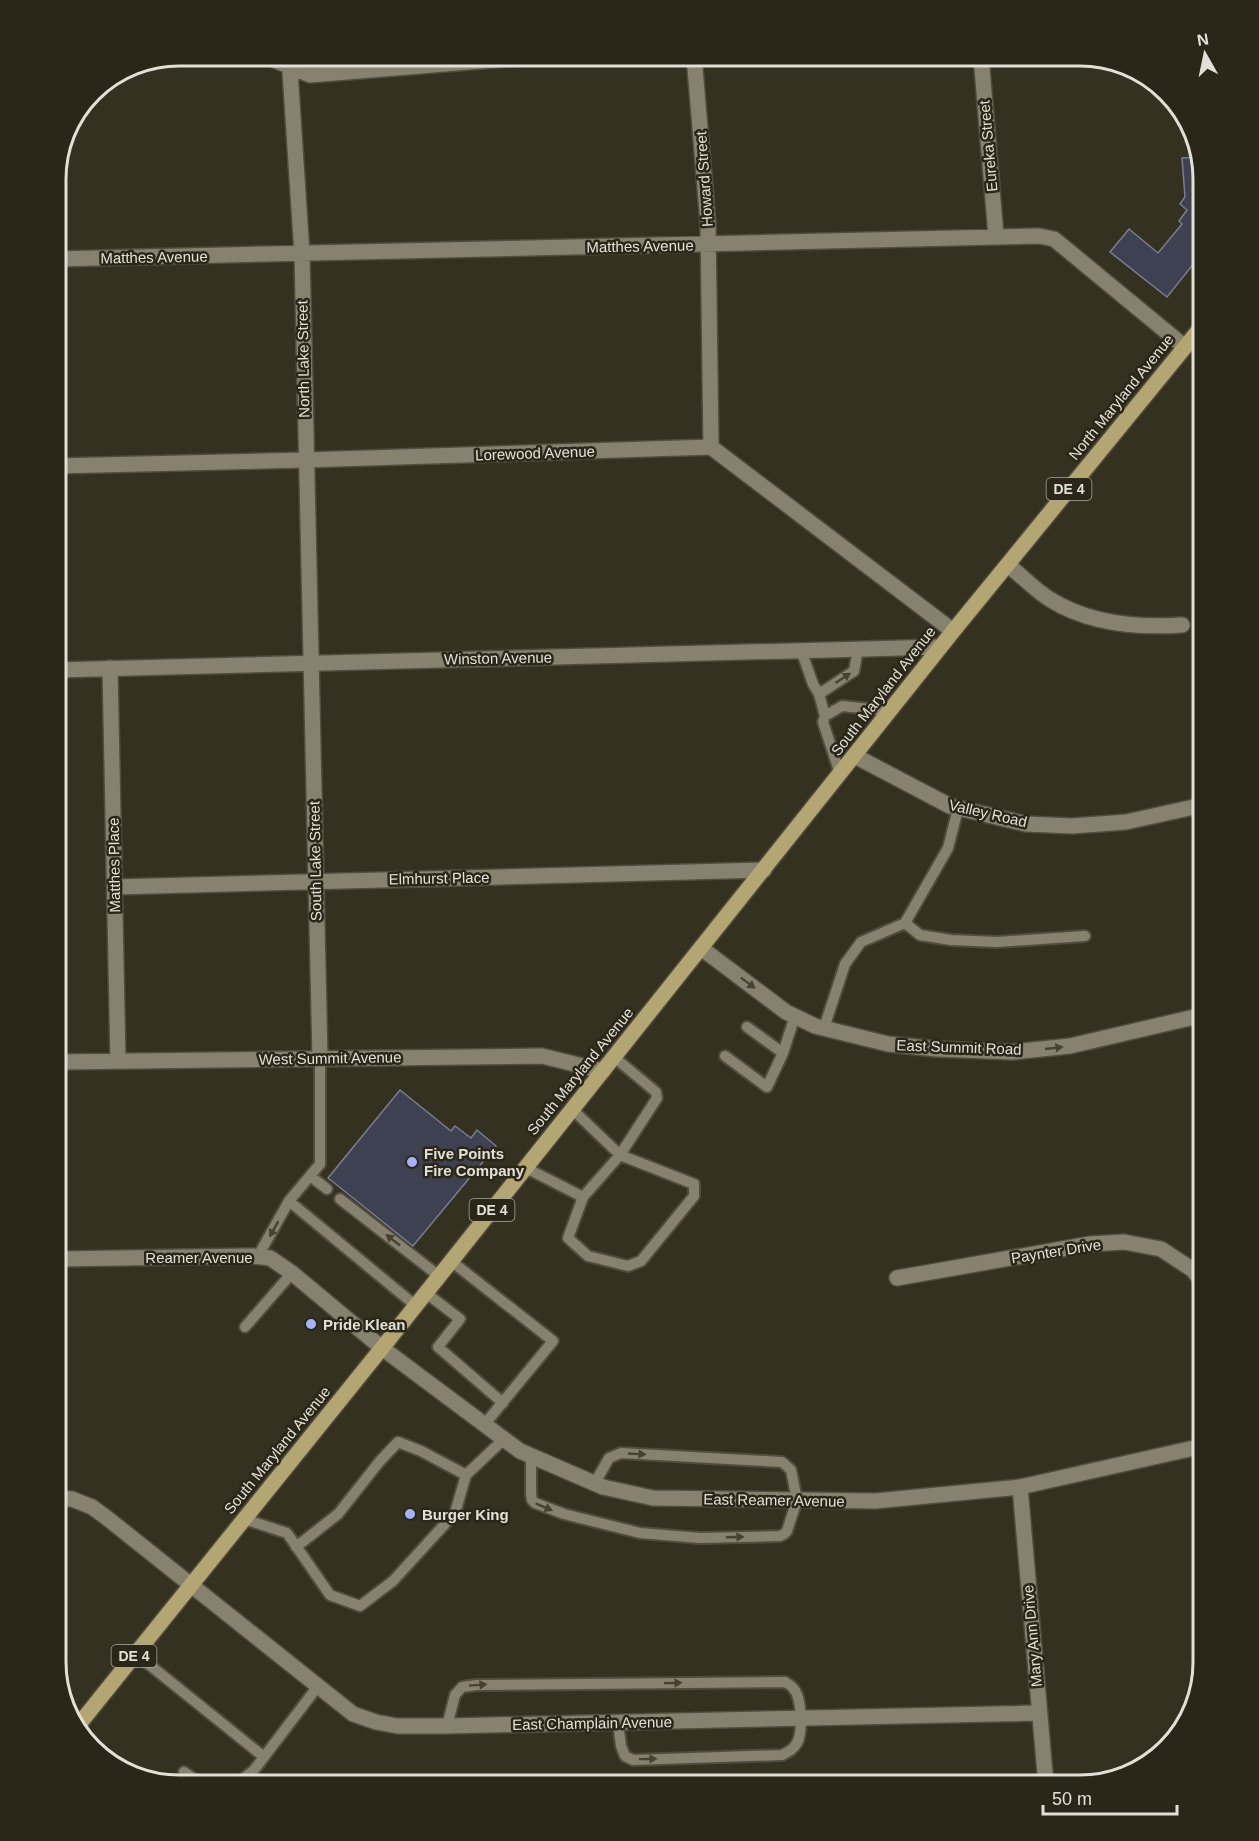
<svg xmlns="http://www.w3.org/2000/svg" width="1259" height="1841" font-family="Helvetica,sans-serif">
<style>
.building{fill:#3e4151;stroke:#797d8f;stroke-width:1.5}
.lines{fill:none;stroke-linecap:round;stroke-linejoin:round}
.lane-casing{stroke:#504d3f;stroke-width:14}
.street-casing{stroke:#504d3f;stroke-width:18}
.primary-casing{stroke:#504d3f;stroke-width:18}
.lane{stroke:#878270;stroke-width:10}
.street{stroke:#878270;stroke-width:15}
.primary{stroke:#b3a672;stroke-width:15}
.oneway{fill:#474232}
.poi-dot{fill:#a3b2fd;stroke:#2b2718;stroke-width:2}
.labels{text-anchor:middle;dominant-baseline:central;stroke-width:5;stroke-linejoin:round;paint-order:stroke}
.shield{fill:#2b2718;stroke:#aba89d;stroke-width:1.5}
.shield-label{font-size:14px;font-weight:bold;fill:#e2e0d6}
.street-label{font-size:15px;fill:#e2e0d6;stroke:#2b2718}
.poi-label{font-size:15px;font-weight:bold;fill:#e2e0d6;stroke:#2b2718;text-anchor:start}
.rim{fill:none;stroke:#e2e0d6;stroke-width:3}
</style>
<rect width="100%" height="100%" fill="#353121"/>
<path class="building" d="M1198,157L1203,179V252L1167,297L1110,252L1129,229L1158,253L1182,224L1179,221L1187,210L1180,204L1185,197L1182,158Z
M400,1090L451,1131L455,1126L471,1138L477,1130L496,1146L413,1246L328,1178Z"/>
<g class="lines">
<g class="lane-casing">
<path id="lane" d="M801,650L813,684L819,694L854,671L858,649
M819,694L825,716
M840,774L823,722L825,716L842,706L890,711
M905,923L920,935L951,940L997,942L1085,936
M747,1027L783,1053
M824,1028L845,964L861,942L905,923L948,848L958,809
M725,1056L767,1087L783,1053L795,1016
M526,1168L583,1197L620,1155L572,1109
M310,1176L327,1189
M583,1197L568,1238L588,1256L628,1266L641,1261L694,1196V1184L620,1155L657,1098L656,1092L614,1057
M340,1199L439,1276
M289,1201L416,1306
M258,1256L289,1201L320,1164V1059
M451,1261L553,1341L484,1425
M426,1293L460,1319L438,1347L503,1403
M245,1327L292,1273
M531,1456V1494L532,1500L535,1503L564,1514L640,1533L700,1538L780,1536L784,1534L787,1531L797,1500L791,1470L782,1462L621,1453L609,1458L595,1483
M244,1519L287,1533L330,1595L360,1606L393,1581L455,1513L466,1475L504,1439
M296,1547L338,1514L380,1461L398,1442L421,1451L466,1475
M136,1654L264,1757L318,1686
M447,1726L455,1695L462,1687L477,1685L785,1682C788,1684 791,1685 793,1688C802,1697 803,1732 797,1743C793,1750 788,1752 782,1755L633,1760L625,1756L621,1746L618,1722
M184,1772L203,1785
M236,1785L254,1770L264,1757"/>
</g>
<g class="street-casing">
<path id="street" d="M289,56L302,254L320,1059
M694,56L708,224L711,447
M981,56L996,236
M173,57L265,56L310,75L544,56
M56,204L57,259
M56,259L1039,236L1054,239L1185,347
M56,466L305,460L711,447L953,631
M1008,565C1022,576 1036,591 1051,600C1090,624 1138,628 1182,625
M110,668L118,1061
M56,670L940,647
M855,756L950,806L1026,824L1072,826L1126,822L1203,805
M115,887L764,870
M701,948L786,1012L815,1026L888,1044L937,1049L1012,1052L1070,1046L1203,1015
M56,1062L542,1056L603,1071
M56,1259L252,1256L270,1258L292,1273L382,1348L520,1451L603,1487L653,1498L875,1501L1020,1487L1203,1446
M897,1278L1090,1244L1124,1242L1161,1249L1193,1270L1203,1283
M1020,1487L1046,1785
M56,1498L72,1499L92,1507L107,1518L353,1714L376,1722L397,1726H447L1039,1713"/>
</g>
<g class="primary-casing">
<path id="primary" d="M76,1728L382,1348L954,630L1203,325"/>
</g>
<use href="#lane" class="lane"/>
<use href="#street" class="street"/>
<use href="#primary" class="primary"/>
</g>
<defs><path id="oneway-solid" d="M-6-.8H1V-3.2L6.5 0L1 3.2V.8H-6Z" transform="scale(1.5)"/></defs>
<g class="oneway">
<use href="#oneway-solid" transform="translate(843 678) rotate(-33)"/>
<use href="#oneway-solid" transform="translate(748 983) rotate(37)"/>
<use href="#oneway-solid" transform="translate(1054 1048) rotate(-6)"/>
<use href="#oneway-solid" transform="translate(274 1229) rotate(119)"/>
<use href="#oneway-solid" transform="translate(393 1240) rotate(-142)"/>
<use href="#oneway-solid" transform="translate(637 1454) rotate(3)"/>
<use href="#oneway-solid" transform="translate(544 1507) rotate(23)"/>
<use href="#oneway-solid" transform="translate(735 1537) rotate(-2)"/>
<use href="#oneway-solid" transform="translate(673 1683) rotate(-1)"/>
<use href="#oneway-solid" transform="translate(478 1685) rotate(-4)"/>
<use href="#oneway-solid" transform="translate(648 1759) rotate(-1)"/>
</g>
<g class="poi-dot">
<circle cx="412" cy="1162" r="6"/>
<circle cx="311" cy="1324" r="6"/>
<circle cx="410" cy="1514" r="6"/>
</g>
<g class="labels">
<g class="shield">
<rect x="1046.5" y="478" width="45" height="22" rx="4.5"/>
<rect x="469.5" y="1199" width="45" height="22" rx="4.5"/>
<rect x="111.5" y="1645" width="45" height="22" rx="4.5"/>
</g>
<g class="shield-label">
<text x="1069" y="489">DE 4</text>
<text x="492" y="1210">DE 4</text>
<text x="134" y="1656">DE 4</text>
</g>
<g class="street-label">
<text transform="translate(988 146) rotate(-95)">Eureka Street</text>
<text transform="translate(704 179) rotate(-94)">Howard Street</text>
<text transform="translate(640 246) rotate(-1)">Matthes Avenue</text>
<text transform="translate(154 257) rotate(-1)">Matthes Avenue</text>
<text transform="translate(303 359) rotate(-91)">North Lake Street</text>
<text transform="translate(1121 397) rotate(-51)">North Maryland Avenue</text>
<text transform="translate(535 453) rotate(-2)">Lorewood Avenue</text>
<text transform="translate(498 658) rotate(-1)">Winston Avenue</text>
<text transform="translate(883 691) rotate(-52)">South Maryland Avenue</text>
<text transform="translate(988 813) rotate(13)">Valley Road</text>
<text transform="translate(315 861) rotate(-91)">South Lake Street</text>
<text transform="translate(114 865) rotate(-91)">Matthes Place</text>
<text transform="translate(439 878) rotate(-1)">Elmhurst Place</text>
<text transform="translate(959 1047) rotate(2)">East Summit Road</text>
<text transform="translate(330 1058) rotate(-1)">West Summit Avenue</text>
<text transform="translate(580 1071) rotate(-51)">South Maryland Avenue</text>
<text transform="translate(1056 1251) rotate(-9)">Paynter Drive</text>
<text x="199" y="1257">Reamer Avenue</text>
<text transform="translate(277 1450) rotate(-51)">South Maryland Avenue</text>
<text transform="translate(774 1500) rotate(1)">East Reamer Avenue</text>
<text transform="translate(1032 1636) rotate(-95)">Mary Ann Drive</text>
<text transform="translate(592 1723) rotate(-1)">East Champlain Avenue</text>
</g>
<g class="poi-label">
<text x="424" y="1153">Five Points<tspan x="424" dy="17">Fire Company</tspan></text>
<text x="323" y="1324">Pride Klean</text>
<text x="422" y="1514">Burger King</text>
</g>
</g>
<path d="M0 0H1259V1841H0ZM179 66H1080A113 113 0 0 1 1193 179V1662A113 113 0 0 1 1080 1775H179A113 113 0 0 1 66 1662V179A113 113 0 0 1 179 66Z" fill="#2b2718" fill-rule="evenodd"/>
<path class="rim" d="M179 66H1080A113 113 0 0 1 1193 179V1662A113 113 0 0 1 1080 1775H179A113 113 0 0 1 66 1662V179A113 113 0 0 1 179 66Z"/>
<g transform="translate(1205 54) rotate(351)" stroke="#2b2718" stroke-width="4.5" paint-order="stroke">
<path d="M0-4.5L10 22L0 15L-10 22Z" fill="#e2e0d6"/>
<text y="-9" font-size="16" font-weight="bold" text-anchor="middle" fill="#e2e0d6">N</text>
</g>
<path d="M1043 1805v9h134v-9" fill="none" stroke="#e2e0d6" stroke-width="3"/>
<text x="1052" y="1805" font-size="18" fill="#e2e0d6" stroke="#2b2718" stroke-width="4.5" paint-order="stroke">50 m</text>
</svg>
